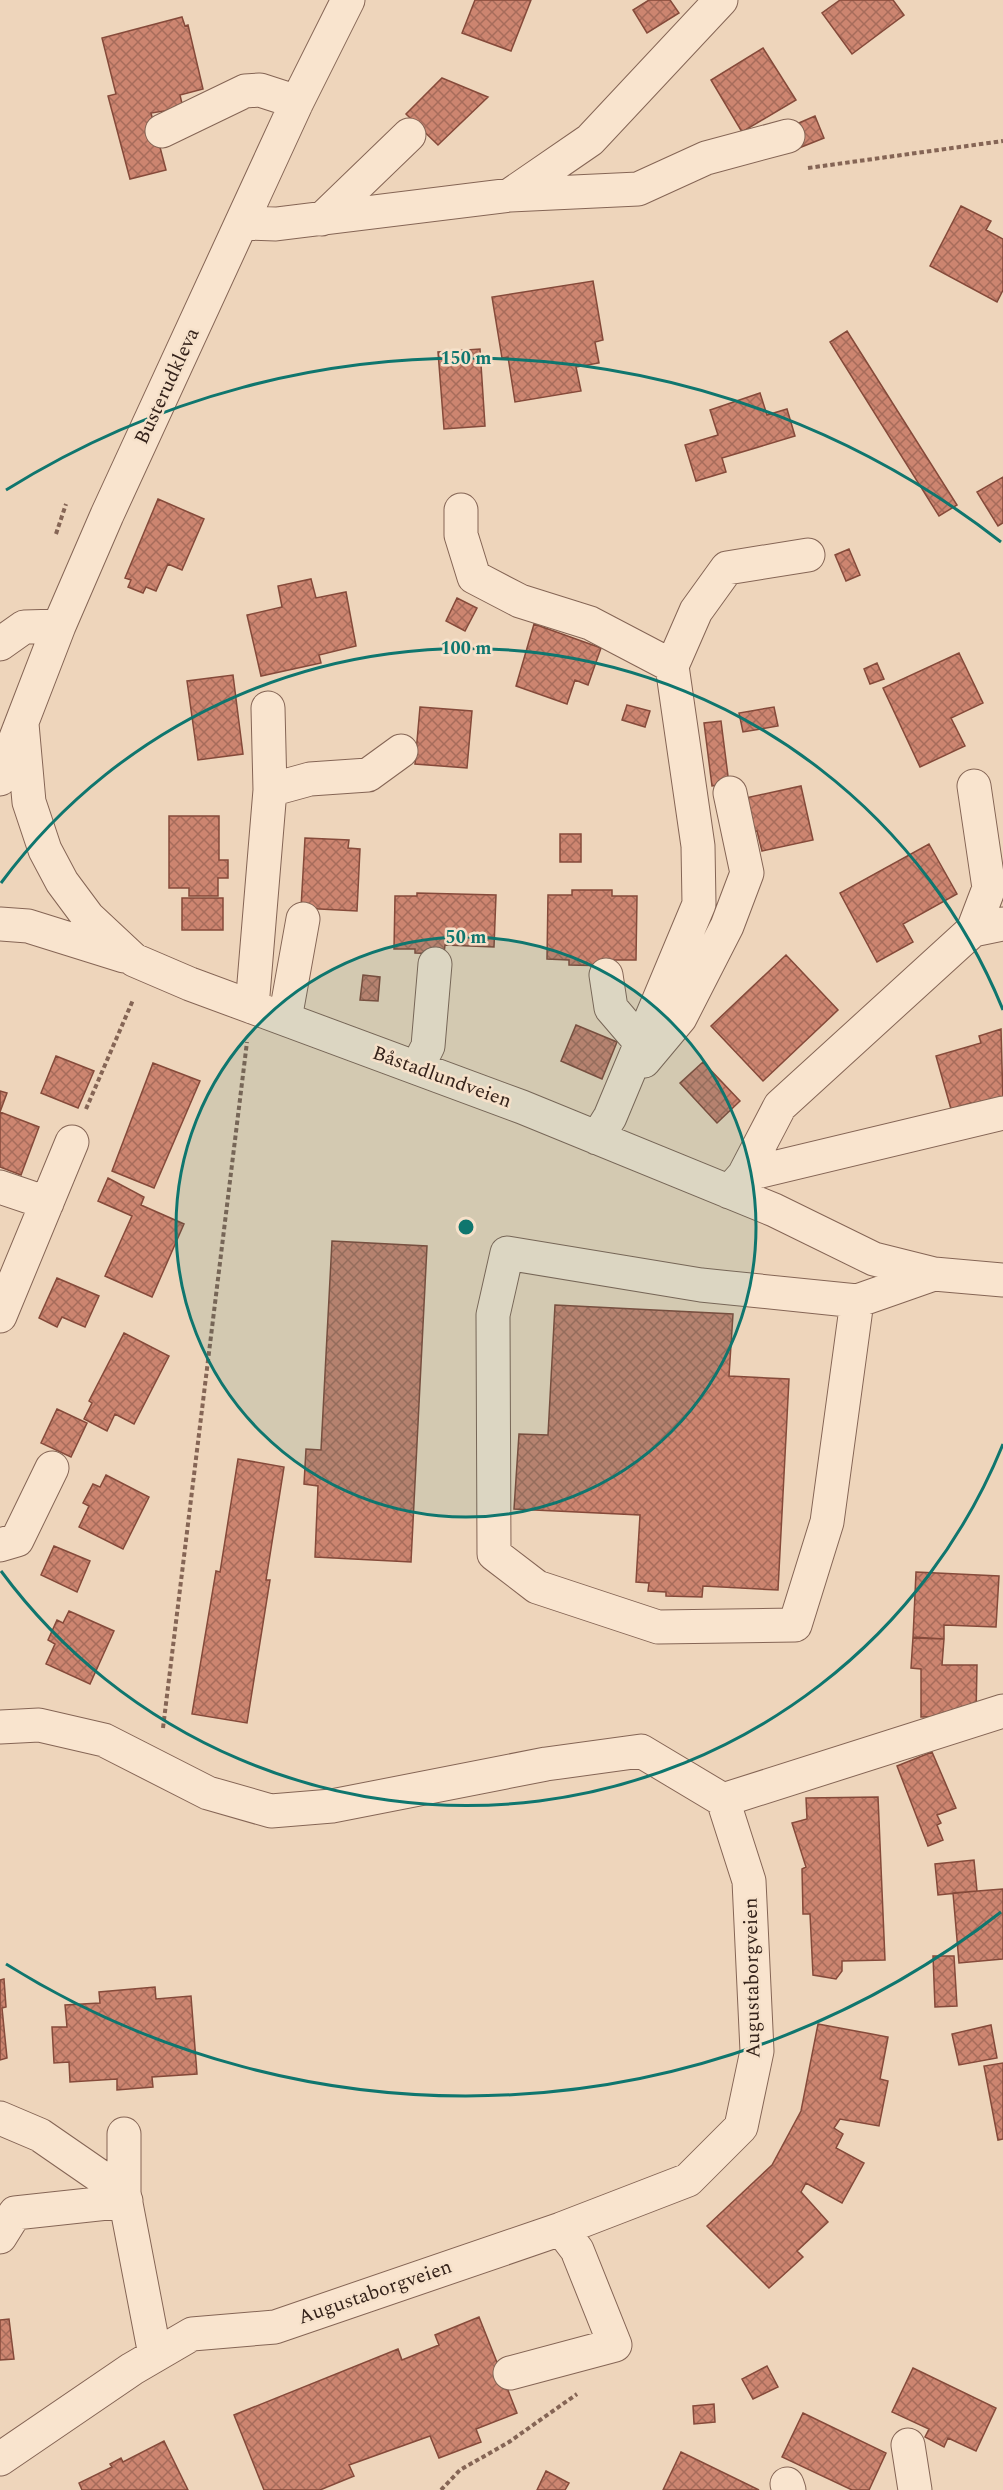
<svg xmlns="http://www.w3.org/2000/svg" width="1003" height="2490" font-family="Spectral,serif">
<style>
.building{fill:url(#building-cross-hatch);stroke:#854a3a;stroke-width:1.5}
.lines{fill:none;stroke-linecap:round;stroke-linejoin:round}
.minor-casing{stroke:#856555;stroke-width:35}
.path{stroke:#856555;stroke-width:4;stroke-dasharray:4.5 3;stroke-linecap:butt}
.minor{stroke:#f9e4ce;stroke-width:33}
.ring{fill:none;stroke:#0f766e;stroke-width:3}
.labels{text-anchor:middle;dominant-baseline:central;stroke-width:5;stroke-linejoin:round;paint-order:stroke}
.street-label{font-size:20px;fill:#34221a;stroke:#f6e1ca}
.centre{fill:#0f766e;stroke:#f6e1ca;stroke-width:3}
.ring-label{font-size:18px;text-anchor:middle;font-weight:bold;fill:#0f766e;stroke:#f6e1ca;stroke-width:5;stroke-linejoin:round;paint-order:stroke}
</style>
<defs>
<pattern id="building-cross-hatch" width="8" height="8" patternUnits="userSpaceOnUse" patternTransform="scale(1.5)"><rect width="8" height="8" fill="#cd8570"/><path d="M0 0l8 8M0 8l8-8" fill="none" stroke="#a76c5b"/></pattern>
</defs>
<rect width="100%" height="100%" fill="#eed5bb"/>
<path class="building" d="M475,0H531L511,51L462,33Z
M649,0H670L679,13L647,33L633,10Z
M840,0H893L904,15L852,54L822,13Z
M182,17L185,26L188,25L203,89L180,95L183,108L151,113L166,170L130,179L108,96L116,94L102,38Z
M763,48L796,100L742,132L711,80Z
M442,78L488,97L438,145L406,114Z
M815,116L824,138L794,150L785,129Z
M961,206L991,221L986,230L1003,239V290L997,302L930,266Z
M593,281L603,340L595,342L599,363L576,367L581,391L515,402L508,357L502,358L492,297Z
M847,331L957,505L939,516L830,342Z
M480,349L485,426L444,429L438,352Z
M760,393L767,415L787,409L795,436L722,458L726,472L696,481L685,445L718,435L710,410Z
M1003,477V523L998,526L977,492Z
M158,499L204,519L182,570L168,564L156,591L146,587L143,593L128,587L131,580L125,578Z
M849,549L860,575L846,581L835,555Z
M311,579L316,598L346,592L356,646L319,655L321,663L261,676L247,615L282,607L278,586Z
M457,598L477,608L465,631L446,621Z
M534,624L601,648L588,685L575,680L567,704L516,686Z
M959,653L983,703L951,718L965,746L920,767L883,688Z
M877,663L884,679L870,684L864,669Z
M233,675L243,754L198,760L187,681Z
M627,705L650,711L645,727L622,720Z
M420,707L472,711L467,768L415,764Z
M774,707L778,726L743,732L739,713Z
M721,721L729,784L712,786L704,723Z
M801,786L813,840L762,851L757,831L743,834L736,800Z
M169,816H219V860H228V878H218V896H189V888H169Z
M560,834H581V862H560Z
M305,838L349,840L348,848L360,849L357,911L301,908Z
M929,844L957,894L903,924L913,942L877,962L840,893Z
M572,890H612V896H637L636,960H614V966L569,965V960L547,959L548,895H572Z
M417,893L496,895L494,947L445,945L444,954L415,953V949H394L395,896H417Z
M182,898H223V930H182Z
M786,955L838,1010L763,1081L711,1026Z
M363,975L380,977L378,1001L360,1000Z
M576,1025L617,1042L602,1079L561,1061Z
M1001,1029L1003,1102L973,1113L971,1103L951,1109L936,1056L981,1043L979,1036Z
M56,1056L94,1071L78,1108L41,1093Z
M703,1062L740,1101L717,1123L680,1083Z
M153,1063L200,1081L154,1188L112,1171Z
M0,1091L7,1093L0,1112L39,1127L21,1175L0,1167Z
M108,1178L144,1197L141,1205L184,1224L152,1297L105,1276L132,1216L98,1201Z
M332,1241L427,1246L411,1562L315,1557L318,1486L304,1484L306,1449L321,1450Z
M57,1278L99,1296L85,1327L62,1317L57,1327L39,1318Z
M555,1305L733,1314L729,1376L789,1379L778,1590L703,1586L702,1597L666,1596V1592L648,1591L649,1583L636,1582L640,1515L514,1509L519,1434L548,1435Z
M124,1333L169,1356L134,1424L115,1414L107,1431L84,1419L92,1403L89,1401Z
M57,1409L87,1423L71,1457L41,1443Z
M238,1459L284,1467L266,1580H270L247,1723L192,1714L216,1571L220,1572Z
M106,1475L149,1497L123,1549L79,1527L89,1506L83,1503L93,1484L100,1487Z
M54,1546L90,1561L77,1592L41,1575Z
M916,1572L999,1576L996,1627L944,1625V1639L913,1638Z
M69,1611L114,1631L90,1684L46,1664L55,1644L48,1640L57,1620L63,1623Z
M913,1637L944,1639L942,1665H977L976,1716L921,1717V1669L911,1668Z
M932,1752L956,1808L937,1815L941,1823L937,1825L943,1840L928,1846L897,1766Z
M878,1797L885,1960L842,1961V1971L836,1979L813,1975L810,1914H803L802,1869L806,1867L792,1823L807,1819L806,1798Z
M974,1860L977,1891L938,1895L935,1864Z
M1003,1889V1959L959,1963L953,1893Z
M933,1956H954L957,2006L935,2007Z
M4,1979L6,2007L2,2008L7,2058L0,2060V1980Z
M155,1987L156,1999L191,1996L197,2074L152,2077L153,2087L117,2090V2079L70,2082L69,2062L54,2063L52,2027H67L65,2005L100,2003L99,1992Z
M818,2024L888,2037L880,2079L888,2081L879,2126L840,2119L834,2128L843,2134L836,2148L864,2163L842,2203L806,2183L801,2192L828,2222L797,2251L803,2257L769,2288L707,2226L772,2165L801,2111Z
M991,2025L997,2058L959,2065L952,2034Z
M1003,2063V2139L998,2140L984,2066Z
M479,2317L517,2413L476,2429L481,2442L439,2458L430,2436L349,2465L354,2476L320,2490H264L234,2415L398,2349L402,2360L439,2345L435,2335Z
M9,2319L14,2359L0,2360V2320Z
M767,2366L778,2387L753,2399L742,2379Z
M913,2368L996,2408L976,2451L948,2438L944,2447L925,2437L929,2429L892,2412Z
M714,2404L715,2422L694,2424L693,2406Z
M803,2413L886,2453L869,2490H852L782,2457Z
M164,2441L188,2490H82L79,2483L112,2467L110,2464L121,2458L123,2462Z
M681,2452L759,2490H663Z
M546,2471L569,2483L565,2490H537Z"/>
<g class="lines">
<g class="minor-casing">
<path id="minor" d="M162,131L245,91L260,90L297,102
M510,195L590,140L721,0
M322,219L409,135
M242,223L276,224L510,195L638,189L706,158L788,136
M461,510V535L474,577L520,601L590,623L672,666
M0,644L24,627L59,626
M22,724L29,802L45,850L62,882L88,917L134,960L190,984L522,1107L774,1210L874,1259L934,1274L1003,1280
M0,779L59,626L107,515L297,102L348,0
M270,790L310,779L368,775L401,751
M0,924L28,926L124,956
M973,930L989,888L974,786
M606,975L611,1008L641,1043
M252,1007L270,790L268,708
M285,1019L303,919
M644,1061L680,1018L727,926L747,873L730,793
M417,1068L428,1046L435,964
M597,1138L610,1117L699,904L698,846L672,666L696,611L727,568L808,555
M744,1175L1003,1113
M0,1187L47,1203
M729,1192L744,1175L780,1106L973,930L1003,924
M857,1301L827,1522L795,1625L658,1627L537,1587L494,1554L493,1315L507,1253L701,1285L857,1301L934,1274
M0,1316L72,1142
M0,1545L17,1540L52,1468
M0,1727L39,1725L104,1740L208,1793L271,1811L332,1806L546,1764L641,1751L723,1800L749,1881L757,2051L741,2127L688,2180L561,2229L275,2327L192,2334L132,2369L0,2459
M723,1800L1003,1711
M0,2118L40,2135L124,2193
M124,2134V2193L155,2355
M0,2237L15,2213L126,2201
M510,2373L615,2345L577,2250L561,2229
M908,2445L915,2490
M787,2484L789,2490"/>
</g>
<path class="path" d="M808,168L1003,141
M56,534L66,504
M86,1109L133,1000
M163,1728L247,1042
M441,2490L460,2470L509,2442L577,2394"/>
<use href="#minor" class="minor"/>
</g>
<circle cx="466" cy="1227" r="290" fill="#0f766e" fill-opacity=".12"/>
<g class="ring">
<circle cx="466" cy="1227" r="290"/>
<path d="M1003 1444A579 579 0 0 1 1 1571M1 883A579 579 0 0 1 1003 1010"/>
<path d="M1001 1912A869 869 0 0 1 6 1964M6 490A869 869 0 0 1 1001 542"/>
</g>
<g class="labels">
<g class="street-label">
<text transform="translate(167 386) rotate(-65)">Busterudkleva</text>
<text transform="translate(442 1077) rotate(20)">Båstadlundveien</text>
<text transform="translate(752 1978) rotate(-91)">Augustaborgveien</text>
<text transform="translate(375 2292) rotate(-19)">Augustaborgveien</text>
</g>
</g>
<circle cx="466" cy="1227" r="9" class="centre"/>
<g class="ring-label">
<text x="466" y="364">150 m</text>
<text x="466" y="654">100 m</text>
<text x="466" y="943">50 m</text>
</g>
</svg>
